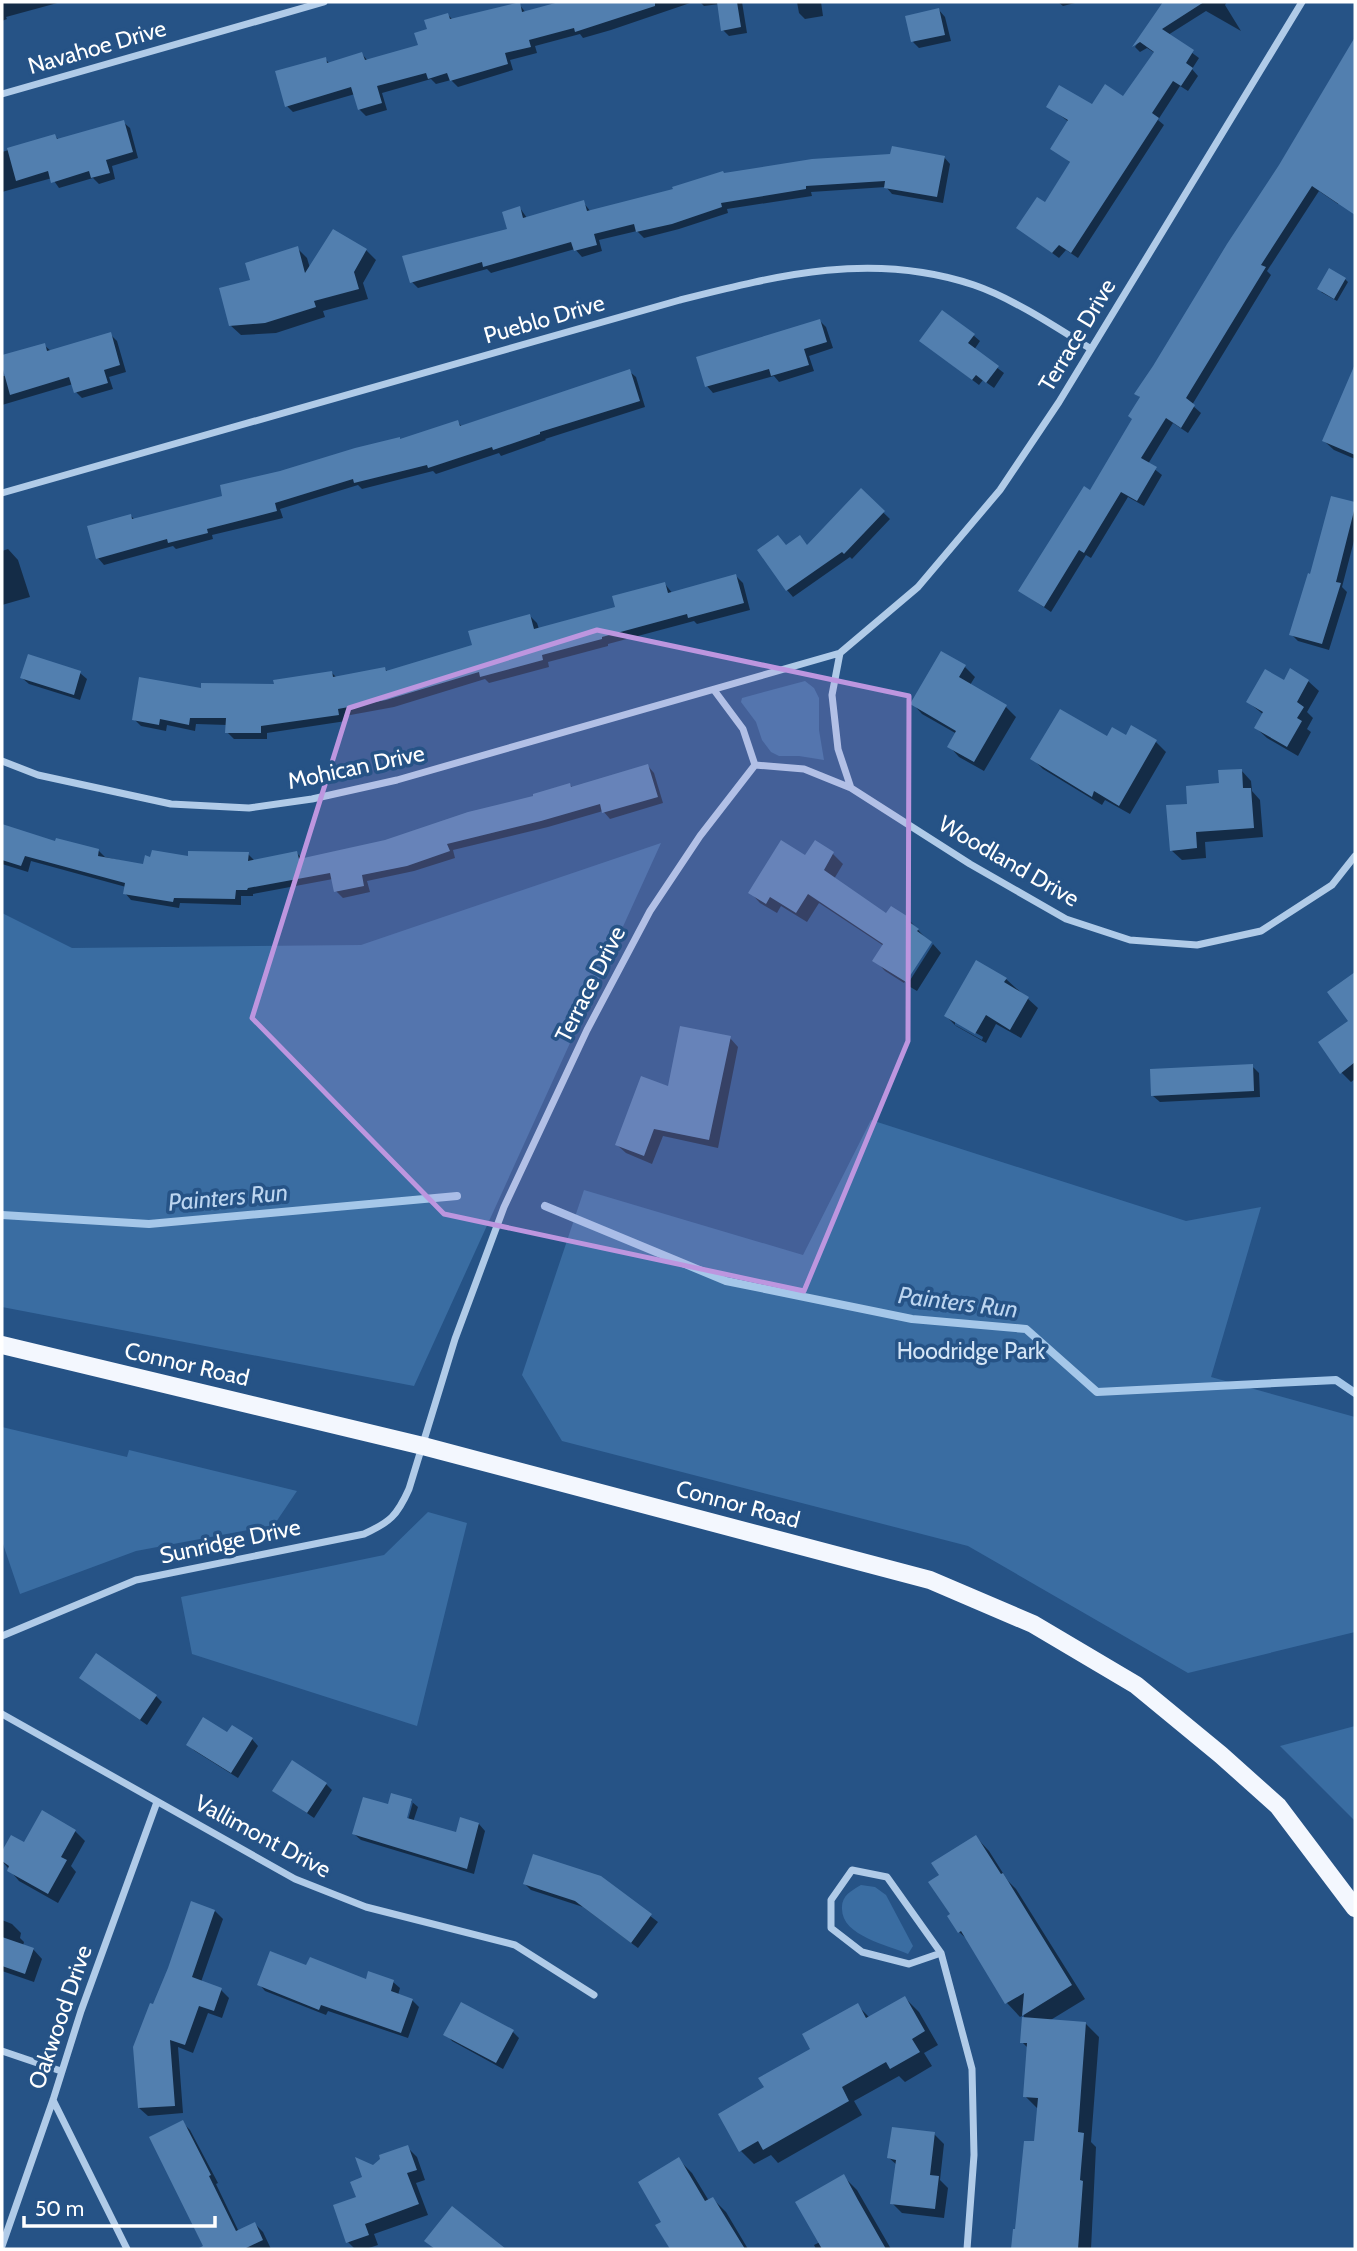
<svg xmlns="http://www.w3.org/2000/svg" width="1357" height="2251" font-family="Cabin,sans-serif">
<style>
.green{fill:#3a6da2}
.shadow{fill:#0007;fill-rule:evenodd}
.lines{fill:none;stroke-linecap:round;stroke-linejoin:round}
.stream{stroke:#a5c7e9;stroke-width:8}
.building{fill:#527faf}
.minor{stroke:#b0cbe8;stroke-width:7}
.primary{stroke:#f3f7fe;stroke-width:18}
.marked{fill:#bd96df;fill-opacity:0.2;stroke:#bd96df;stroke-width:5;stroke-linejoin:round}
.labels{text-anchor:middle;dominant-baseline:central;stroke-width:7;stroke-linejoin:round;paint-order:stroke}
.street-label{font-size:23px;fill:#fff;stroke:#265386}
.park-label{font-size:23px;fill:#d4e5f6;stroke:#265386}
.water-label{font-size:24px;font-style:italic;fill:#bcd5f0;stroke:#265386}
</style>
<rect width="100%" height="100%" fill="#265386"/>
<path class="green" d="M805,681L814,688L819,698V730L824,760L799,756H779L771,752L762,740L756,722L741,702L742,698Z
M661,843L414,1386L2,1307V913L72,948L361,945Z
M871,1120L1186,1221L1261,1207L1211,1377L1355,1417V1632L1188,1673L968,1546L562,1441L522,1375L584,1190L803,1255Z
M2,1427L127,1457L129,1450L297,1491L274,1525L136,1551L20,1594L2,1541Z
M428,1512L467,1523L417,1726L192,1654L181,1597L384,1555Z
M1355,1726V1821L1280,1746Z
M861,1885L875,1887L886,1895L913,1946L908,1954C888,1945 842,1936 842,1909C841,1896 851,1891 861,1885Z"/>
<path class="shadow" d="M2,2H61L6,17L7,19L2,21Z
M566,2H693L611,30L583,38L580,34L535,46L537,53L510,60L513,70L458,87L451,80L436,84L431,79L382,93L387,110L366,116L359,109L355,94L293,112L287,106L325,59L330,64L362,54L368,61L420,46L429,30L448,15L453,20L519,4L526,13Z
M700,2H742L747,33L729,36L723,30L719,4L704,6Z
M797,2H821L823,16L805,19L799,13Z
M1058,2H1079L1063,6Z
M1165,2H1227L1225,5L1241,31L1206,11L1168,35L1199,58L1192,69L1198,76L1188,91L1180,86L1158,120L1164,125L1078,258L1066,250L1059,258L1018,228L1046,205L1071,163L1053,149L1069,122L1048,106L1092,107L1124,98L1155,53L1147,48L1140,52L1135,47Z
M939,10L945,17L951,41L919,48L913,42Z
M1355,44V178L1338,204L1319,191L1267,271L1271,275L1192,405L1201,413L1188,433L1173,423L1148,464L1162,475L1144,506L1128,497L1091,558L1086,555L1051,612L1020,591L1091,492L1134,419L1141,398L1136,393L1155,367Z
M123,122L130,128L138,158L112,166L115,179L99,184L93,178L59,188L52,178L2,192V152L55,136L59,140Z
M944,157L950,164L943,203L892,194L886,187L811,192L812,196L727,209L728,213L679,229L644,238L637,231L599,240L602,251L582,257L575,249L491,273L487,269L418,288L412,282L509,230L520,208L527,218L583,202L591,212Z
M297,248L307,258L310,268L366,250L376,260L363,283L368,299L323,311L325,317L276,333L241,335L230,325L252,281Z
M1345,279L1348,282L1337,301L1321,292Z
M820,321L826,327L833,348L809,356L814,371L779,382L774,376L713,393L707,386Z
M110,334L117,341L126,372L109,377L113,389L82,398L76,392L73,384L2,405V376H6L2,357L44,345L51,351Z
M973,335L980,341L974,350L1004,373L994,388L983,380L979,385L921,341Z
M629,371L636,377L645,407L545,439L546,440L501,456L499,453L436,474L433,471L362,489L358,485L280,509L283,518L212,535L213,539L176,549L173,546L104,565L98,558L130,515L135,520L224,498L458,422L462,427Z
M1349,382L1355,385V459L1334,450L1324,441Z
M861,491L890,519L852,559L850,557L793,597L787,590L778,537L787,547L808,546Z
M1332,498L1355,504V537L1342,587L1347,592L1329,650L1298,641L1291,634L1312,576Z
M8,549L18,560L30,597L2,605V551Z
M736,576L743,583L750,610L697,624L694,621L608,644V646L548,662L549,667L489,683L485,679L394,707L345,716L346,721L267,733V739H234L227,732V725L196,724L195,731L167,725L166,731L141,726L134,719L203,691L276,686L332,673L337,678L385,669L388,672L474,647L530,616L537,623L539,629L617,608L665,584L673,594Z
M965,667L975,677L970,685L1006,707L1016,717L984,771L959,757L949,746L957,734L922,714L912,703Z
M80,673L87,679L80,700L29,684L22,678Z
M1308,681L1319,691L1307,712L1313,718L1307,729L1311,732L1298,756L1267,738L1256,728L1264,715L1248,702L1284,682Z
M1126,737L1156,742L1166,752L1130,814L1105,800L1102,805L1043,769L1033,759L1108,739Z
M648,766L654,773L663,803L610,819L603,811L548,827L453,850L455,858L414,871L367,881L370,892L343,898L336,891L333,879L253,894V896H241V905L180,903L179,908L131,900L125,893L126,887L31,861L28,872L2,864V825L56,843L99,851L105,857L144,866L190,858L248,854L255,861L297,853L303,860L386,842L570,785L573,788Z
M1241,770L1251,781L1252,791L1260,800L1263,837L1205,842L1206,858L1182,860L1171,850L1189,805Z
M815,842L833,854L843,864L834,879L887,916L909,920L930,943L904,983L885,971L875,960L884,946L819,903L807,922L781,906L777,913L760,903L750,892L806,858Z
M933,944L941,953L917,991L907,985Z
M1355,974V1079L1351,1082L1341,1072L1350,1021L1330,992Z
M1006,979L1038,1008L1021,1038L996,1024L986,1043L956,1026L946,1016ZM955,1021L983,1037L982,1040L955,1025Z
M730,1038L738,1047L718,1148L663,1136L652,1164L626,1153L617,1145Z
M1252,1066L1259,1073L1260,1097L1160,1102L1153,1096Z
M81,1678L156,1696L162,1702L147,1725Z
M228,1735L252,1739L258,1746L238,1778L195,1751L188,1745Z
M326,1784L332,1790L314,1818L274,1790Z
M411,1801L418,1807L413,1822L458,1834L479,1824L485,1831L474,1874L361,1840L354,1834L389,1806ZM409,1802H413L406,1827L402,1826Z
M75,1831L85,1841L71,1866L76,1872L58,1903L19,1881L2,1861V1854L11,1837L25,1845Z
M976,1837L989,1851L1008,1881L1016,1889L1085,1999L1049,2021L1086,2024L1099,2037L1091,2142L1096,2147L1091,2249H1013L1014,2231H1017L1035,2143L1038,2109L1025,2096L1029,2049L1022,2042L1024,2015L1020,2017L1007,2003L969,1941L959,1932L952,1915L941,1876Z
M601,1878L658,1922L638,1948L583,1907L531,1890L525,1884Z
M215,1911L223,1919L201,1982L221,1990L229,1998L222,2018L208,2013L193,2053L178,2047L183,2113L148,2116L139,2108L154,2007Z
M2,1920L12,1924L21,1933L20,1938L24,1942L23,1946L33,1949L42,1959L34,1982L2,1971Z
M307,1967L367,1981L393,1982L400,1988L398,1995L412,2000L419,2007L408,2038L328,2011L326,2015L265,1991L259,1984Z
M905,1998L919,2012L938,2045L924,2053L932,2066L905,2082L899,2076L854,2101L862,2115L778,2163L771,2155L754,2164L741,2151L766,2088L813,2050L857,2005L870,2018Z
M513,2032L519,2038L503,2069L452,2041L446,2034Z
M182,2122L190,2130L218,2183L216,2184L239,2232L255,2224L263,2232L271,2249H206L180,2193Z
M934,2134L944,2144L940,2180L948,2188L944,2218L902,2213L892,2203L897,2165L889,2158Z
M407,2147L417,2157L425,2180L416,2183L428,2215L374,2234L378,2245L366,2249H355L348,2242L365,2179L373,2167Z
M679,2160L692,2173L709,2201L713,2199L726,2212L748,2249H672L657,2226L663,2222Z
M843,2176L857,2190L891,2249H816L814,2245L820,2242Z"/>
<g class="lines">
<path class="stream" d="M545,1206L726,1281L912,1319L1026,1329L1097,1392L1336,1380L1355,1393
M2,1215L149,1224L457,1196"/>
</g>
<path class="building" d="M520,2L522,12L559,2H655V6L575,32L574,28L529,40L531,47L505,53L508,64L450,81L447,73L428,79L426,73L377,86L382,103L358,110L351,87L285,107L275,71L326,57L327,63L362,52L365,60L418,45L414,33L427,29L424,20L448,13L450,19Z
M717,2H737L741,27L721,31Z
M1163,2H1204L1162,29L1194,50L1186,63L1193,68L1181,86L1173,81L1152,113L1159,118L1071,253L1059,245L1052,253L1016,228L1037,197L1045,202L1070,162L1050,149L1068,120L1046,107L1059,85L1092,104L1105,84L1123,96L1154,52L1140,42L1132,47Z
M939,8L945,35L911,42L905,16Z
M1355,37V215L1312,186L1261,265L1266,267L1186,398L1195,405L1181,428L1166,418L1141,458L1157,467L1137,501L1121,492L1084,553L1079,550L1044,607L1018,591L1084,486L1090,490L1132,419L1128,416L1140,397L1134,394L1153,366L1227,244L1279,165Z
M124,120L133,152L106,160L110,173L91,178L89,171L51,183L48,171L16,181L7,148L55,134L57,139Z
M892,146L945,156L937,197L884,188L885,181L806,186V189L721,203L722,207L672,224L636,232L634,224L594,234L597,245L574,251L571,242L483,267L482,262L410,283L402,256L507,229L502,212L520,206L523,218L584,200L587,211L673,189L672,187L723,171L724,173L812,159L890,154Z
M333,229L367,249L354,272L359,289L314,301L316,307L265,323L229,326L219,288L250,280L245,263L298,246L305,273Z
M1329,268L1346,278L1334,299L1317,289Z
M942,310L975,334L968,343L999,366L986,383L976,375L972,380L919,341Z
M820,319L827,342L804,349L809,365L771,376L769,369L705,387L696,357Z
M111,332L120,365L104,370L108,383L74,393L69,377L10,395L2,366V355L45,343L47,351Z
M1355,364V455L1322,441Z
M630,369L640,401L540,432V434L493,450L492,447L428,468L427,465L354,483L353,479L275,503L277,511L207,529L208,533L168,543L167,539L96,559L87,526L131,514L132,519L222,496L220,485L280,471L355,448L400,437V439L458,420L460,426Z
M861,488L885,511L844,554L842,552L786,591L757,550L778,535L786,545L800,535L807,545Z
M1331,496L1355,502V507L1336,582L1341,583L1322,644L1289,635L1308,573L1310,574Z
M736,574L744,603L688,618L687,614L602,637V639L542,655L543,660L480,677L479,672L386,700L338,709L339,715L261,726V733H225L226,718H190L189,725L160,719L159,725L132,720L139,677L201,688V683L274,684L273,680L332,671L333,677L385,667L386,671L472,645L468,631L530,614L534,629L615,607L612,596L665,582L668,593Z
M941,651L966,665L959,677L1007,705L974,762L947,747L956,731L910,704Z
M28,654L81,671L74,695L20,678Z
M1290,668L1309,680L1297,702L1304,707L1297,718L1302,721L1287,747L1254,728L1263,712L1246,702L1265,669L1284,680Z
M1060,709L1107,736L1112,727L1126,735L1131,725L1157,740L1119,806L1094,791L1092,797L1030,759Z
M648,764L658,797L602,813L600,804L541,821L447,844L450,851L407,866L362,875L364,886L334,892L330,873L248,888L247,890H236L235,899L174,898L173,902L123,894L125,883L25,856L21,866L2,860V824L55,841L56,838L99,849L98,856L143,864L145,855L150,857L152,850L188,856V851L249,852L248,861L297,851L299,859L385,840L468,812L533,796V794L570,783L571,787Z
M1242,769L1243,788H1251L1254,828L1196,832L1197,848L1170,851L1166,805L1187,804L1186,786L1219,783L1218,770Z
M781,840L805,855L815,840L834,852L824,870L886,913L891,906L910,918L908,921L919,929L917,931L932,942L906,982L872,961L883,944L808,894L796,913L770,897L766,904L748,893Z
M976,960L1007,978L1004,982L1029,997L1010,1030L986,1015L975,1034L944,1016Z
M1355,972V1062L1340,1074L1318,1042L1348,1021L1327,992Z
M680,1026L731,1036L709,1140L654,1129L644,1156L615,1145L641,1076L668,1086Z
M1253,1064L1254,1091L1151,1096L1150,1069Z
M96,1653L157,1695L140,1720L79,1678Z
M203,1717L227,1732L232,1725L253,1738L231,1773L186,1745Z
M292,1760L327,1783L307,1813L272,1791Z
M391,1793L412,1799L407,1818L456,1832L460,1817L479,1823L467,1869L352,1834L363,1797L388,1804Z
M42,1810L76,1830L61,1857L67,1860L48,1894L7,1871L9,1866L2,1861V1851L11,1835L24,1842Z
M976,1835L1001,1874L1003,1873L1072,1985L1022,2016L1024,1993L1005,2004L961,1931L958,1933L947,1916L950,1914L928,1882L939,1875L931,1863Z
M533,1854L601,1876L652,1914L631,1943L575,1901L523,1884Z
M191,1901L215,1910L192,1977L222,1988L214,2011L199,2006L185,2045L170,2040L175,2106L138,2108L133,2047L150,2003L153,2004L168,1968Z
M2,1937L34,1948L25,1974L2,1966Z
M270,1951L306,1965L310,1957L366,1979L368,1971L394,1980L391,1991L413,1999L401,2033L321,2005L319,2010L257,1985Z
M905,1996L925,2031L912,2039L920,2052L890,2069L886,2062L842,2087L849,2101L763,2150L758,2141L739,2152L718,2114L764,2087L758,2078L810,2049L802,2034L858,2003L866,2018Z
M461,2002L514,2030L496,2063L443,2035Z
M1022,2017L1086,2022L1078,2132L1084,2133L1080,2180L1083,2181L1078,2249H1011L1013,2229H1015L1024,2141H1034L1038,2098L1023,2097L1027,2043H1020Z
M183,2120L211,2175L209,2176L236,2231L255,2222L263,2240L244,2249H197L203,2246L149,2137Z
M892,2127L935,2132L930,2175L939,2176L935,2209L890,2204L896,2160L887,2158Z
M408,2145L417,2170L407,2173L419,2204L365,2224L369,2235L346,2243L333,2205L356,2197L350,2182L362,2177L355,2157L373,2165L380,2159L379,2155Z
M679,2157L705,2201L713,2197L745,2249H670L655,2225L661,2222L638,2182Z
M844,2174L858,2200L886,2249H822L795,2202Z
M452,2206L506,2249H435L424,2241Z"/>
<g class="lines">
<path class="minor" d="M2,94L324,2
M2,493L680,300C779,275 873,251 974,285C1012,298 1056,327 1091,349
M840,653L832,695L838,749L851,788
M714,690L743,729L755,765
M2,761L38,775L171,804L249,808L312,799L397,780L840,653L918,587L1000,490L1059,402L1302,2
M755,765L804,769L851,788L970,864L1066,919L1130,940L1197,945L1261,931L1332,885L1355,856
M2,1636L136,1580L364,1534C390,1522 397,1516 409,1489L455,1339L504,1207L587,1030L650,911L700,836L755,765
M2,1714L295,1879L366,1907L515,1945L594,1995
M941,1953L909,1964L862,1952L831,1928V1900L852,1870L887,1877L941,1953L972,2069L974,2155L967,2249
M2,2051L61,2071
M53,2100L127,2249
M2,2246L53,2100L81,2011L157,1802"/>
<path class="primary" d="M2,1345L423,1446L930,1580L1033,1624L1136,1685L1221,1755L1278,1806L1355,1908"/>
</g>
<path class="marked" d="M597,630L909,696L908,1041L804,1291L444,1214L252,1018L349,708Z"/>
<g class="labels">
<g class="street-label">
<text transform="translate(97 47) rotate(-16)">Navahoe Drive</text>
<text transform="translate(544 319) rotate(-16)">Pueblo Drive</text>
<text transform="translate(1077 335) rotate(-59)">Terrace Drive</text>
<text transform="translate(356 767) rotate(-12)">Mohican Drive</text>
<text transform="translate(1009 861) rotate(30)">Woodland Drive</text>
<text transform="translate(590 984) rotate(-63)">Terrace Drive</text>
<text transform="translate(187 1364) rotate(13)">Connor Road</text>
<text transform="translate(738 1504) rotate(15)">Connor Road</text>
<text transform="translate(230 1541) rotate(-12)">Sunridge Drive</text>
<text transform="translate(263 1836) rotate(28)">Vallimont Drive</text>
<text transform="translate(60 2017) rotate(-71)">Oakwood Drive</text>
</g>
<g class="park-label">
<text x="971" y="1351">Hoodridge Park</text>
</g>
<g class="water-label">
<text transform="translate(228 1197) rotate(-5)">Painters Run</text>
<text transform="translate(958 1302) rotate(7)">Painters Run</text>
</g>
</g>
<rect width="1357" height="2251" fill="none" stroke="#ffffff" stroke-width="7"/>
<path d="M24 2216v10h191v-10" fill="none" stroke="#ffffff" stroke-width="3.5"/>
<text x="35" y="2216" font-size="21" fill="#ffffff" stroke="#265386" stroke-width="5" paint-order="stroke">50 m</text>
</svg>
